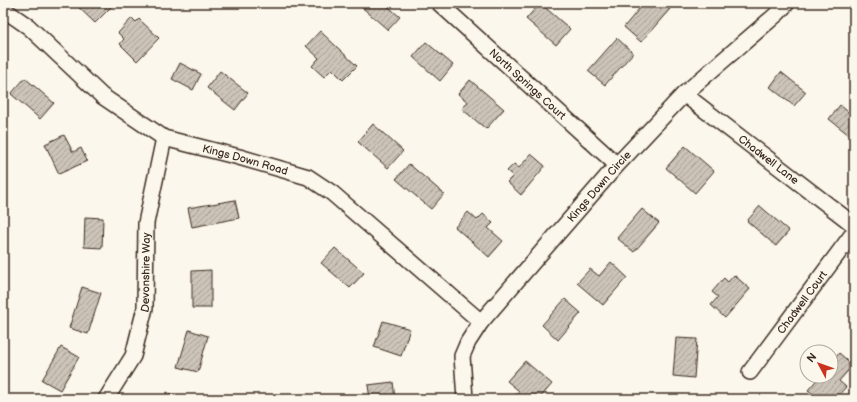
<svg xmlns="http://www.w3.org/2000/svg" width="857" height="402" font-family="'Balsamiq Sans',sans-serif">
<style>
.building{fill:url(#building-hatch);stroke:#3b2a1e}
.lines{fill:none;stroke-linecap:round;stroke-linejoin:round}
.street-casing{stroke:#3b2a1e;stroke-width:18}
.street{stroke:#fbf7ec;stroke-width:15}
.labels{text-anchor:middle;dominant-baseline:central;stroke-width:4;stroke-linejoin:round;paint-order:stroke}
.street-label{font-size:11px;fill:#3b2a1e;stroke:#fbf7ec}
</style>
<defs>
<pattern id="building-hatch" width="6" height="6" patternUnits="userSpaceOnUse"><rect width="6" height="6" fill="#ccc4b9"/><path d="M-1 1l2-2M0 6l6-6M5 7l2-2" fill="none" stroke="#a79f96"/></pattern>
</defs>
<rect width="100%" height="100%" fill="#fbf7ec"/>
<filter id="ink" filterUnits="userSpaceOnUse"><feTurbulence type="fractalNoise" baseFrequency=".025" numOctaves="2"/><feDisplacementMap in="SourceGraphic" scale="8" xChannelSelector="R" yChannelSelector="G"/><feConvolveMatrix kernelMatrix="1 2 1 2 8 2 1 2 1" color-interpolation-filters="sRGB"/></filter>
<g filter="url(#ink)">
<path class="building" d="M74,3H113L114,4L95,23Z
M357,3H384L400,17L388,30Z
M540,3L570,29L556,45L526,19Z
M644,3H664L670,9L641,42L624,27Z
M132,18L136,22L139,19L159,38L137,61L120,44L124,39L118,33Z
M320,31L357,66L343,80L332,69L324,77L312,66L319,58L306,46Z
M617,38L633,53L605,85L588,71Z
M426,42L453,65L440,81L413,57Z
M180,63L201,74L193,90L172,79Z
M220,71L248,93L235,110L207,88Z
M781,72L806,92L794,106L770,87Z
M25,78L54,103L40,119L11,94Z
M470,80L504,109L486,129L462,109L468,102L458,94Z
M840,105L854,117V139L829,119Z
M373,124L403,151L388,168L358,142Z
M64,135L73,152L81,148L87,161L59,174L45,144Z
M685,146L714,171L695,193L666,168Z
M531,154L545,166L521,195L507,182L513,176L507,171L514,164L519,168Z
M409,164L444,194L431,209L396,179Z
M235,200L239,218L192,227L188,208Z
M760,206L789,231L776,246L747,221Z
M642,209L659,223L634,252L617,238Z
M468,212L477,220L483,214L493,223L488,228L503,241L489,257L455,227Z
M85,217L103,218L102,248L84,247Z
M335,248L364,273L350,288L321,263Z
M611,262L627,277L603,305L577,283L590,269L599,276Z
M211,270V308H192V271Z
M734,275L750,289L725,318L711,305L718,297L712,292L724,278L728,282Z
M82,287L101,293L88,334L69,328Z
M565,299L581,313L558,340L542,325Z
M383,321L410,329L401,356L374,347Z
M189,330L208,336L198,372L178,367Z
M676,338L697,339L694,378L673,376Z
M61,347L79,357L60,390L42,380Z
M839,353L853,365L839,381L846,387L835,399H819L808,390L820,376H831V363Z
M525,361L552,384L539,399H513L519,391L507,381Z
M393,382L395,399H370L368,385Z
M167,392L179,399H163Z"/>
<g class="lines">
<g class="street-casing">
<g id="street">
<path id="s1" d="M439,3L617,165"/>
<path id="s2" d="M3,9L29,27L102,96L164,138L239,157L308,177L332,193L481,322"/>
<path id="s3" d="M684,94L854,225"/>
<path id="s4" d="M750,372L854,232"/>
<path id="s5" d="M106,399L133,356L145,308L146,223L164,138"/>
<path id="s6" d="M465,399L462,356L468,342L481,322L617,165L684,94L778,13L787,3"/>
</g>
</g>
<use href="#street" class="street"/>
</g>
</g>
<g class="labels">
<g class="street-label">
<text stroke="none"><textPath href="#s1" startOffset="120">North Springs Court</textPath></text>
<text stroke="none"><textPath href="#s3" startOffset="107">Chadwell Lane</textPath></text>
<text stroke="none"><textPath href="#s2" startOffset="291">Kings Down Road</textPath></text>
<text stroke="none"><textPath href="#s6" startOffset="262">Kings Down Circle</textPath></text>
<text stroke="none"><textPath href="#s5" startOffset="136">Devonshire Way</textPath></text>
<text stroke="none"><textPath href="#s4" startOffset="87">Chadwell Court</textPath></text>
</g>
</g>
<rect width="857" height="402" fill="none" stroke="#fbf7ec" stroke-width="16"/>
<rect x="8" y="8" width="841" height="386" fill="none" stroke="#3b2a1e" stroke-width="1.5" filter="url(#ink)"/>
<g transform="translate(819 364) rotate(311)"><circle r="19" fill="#fbf7ec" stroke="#aea59a"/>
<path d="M0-3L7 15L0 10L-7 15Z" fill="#c8321e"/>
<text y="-6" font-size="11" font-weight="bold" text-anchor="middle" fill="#3b2a1e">N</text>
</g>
</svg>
